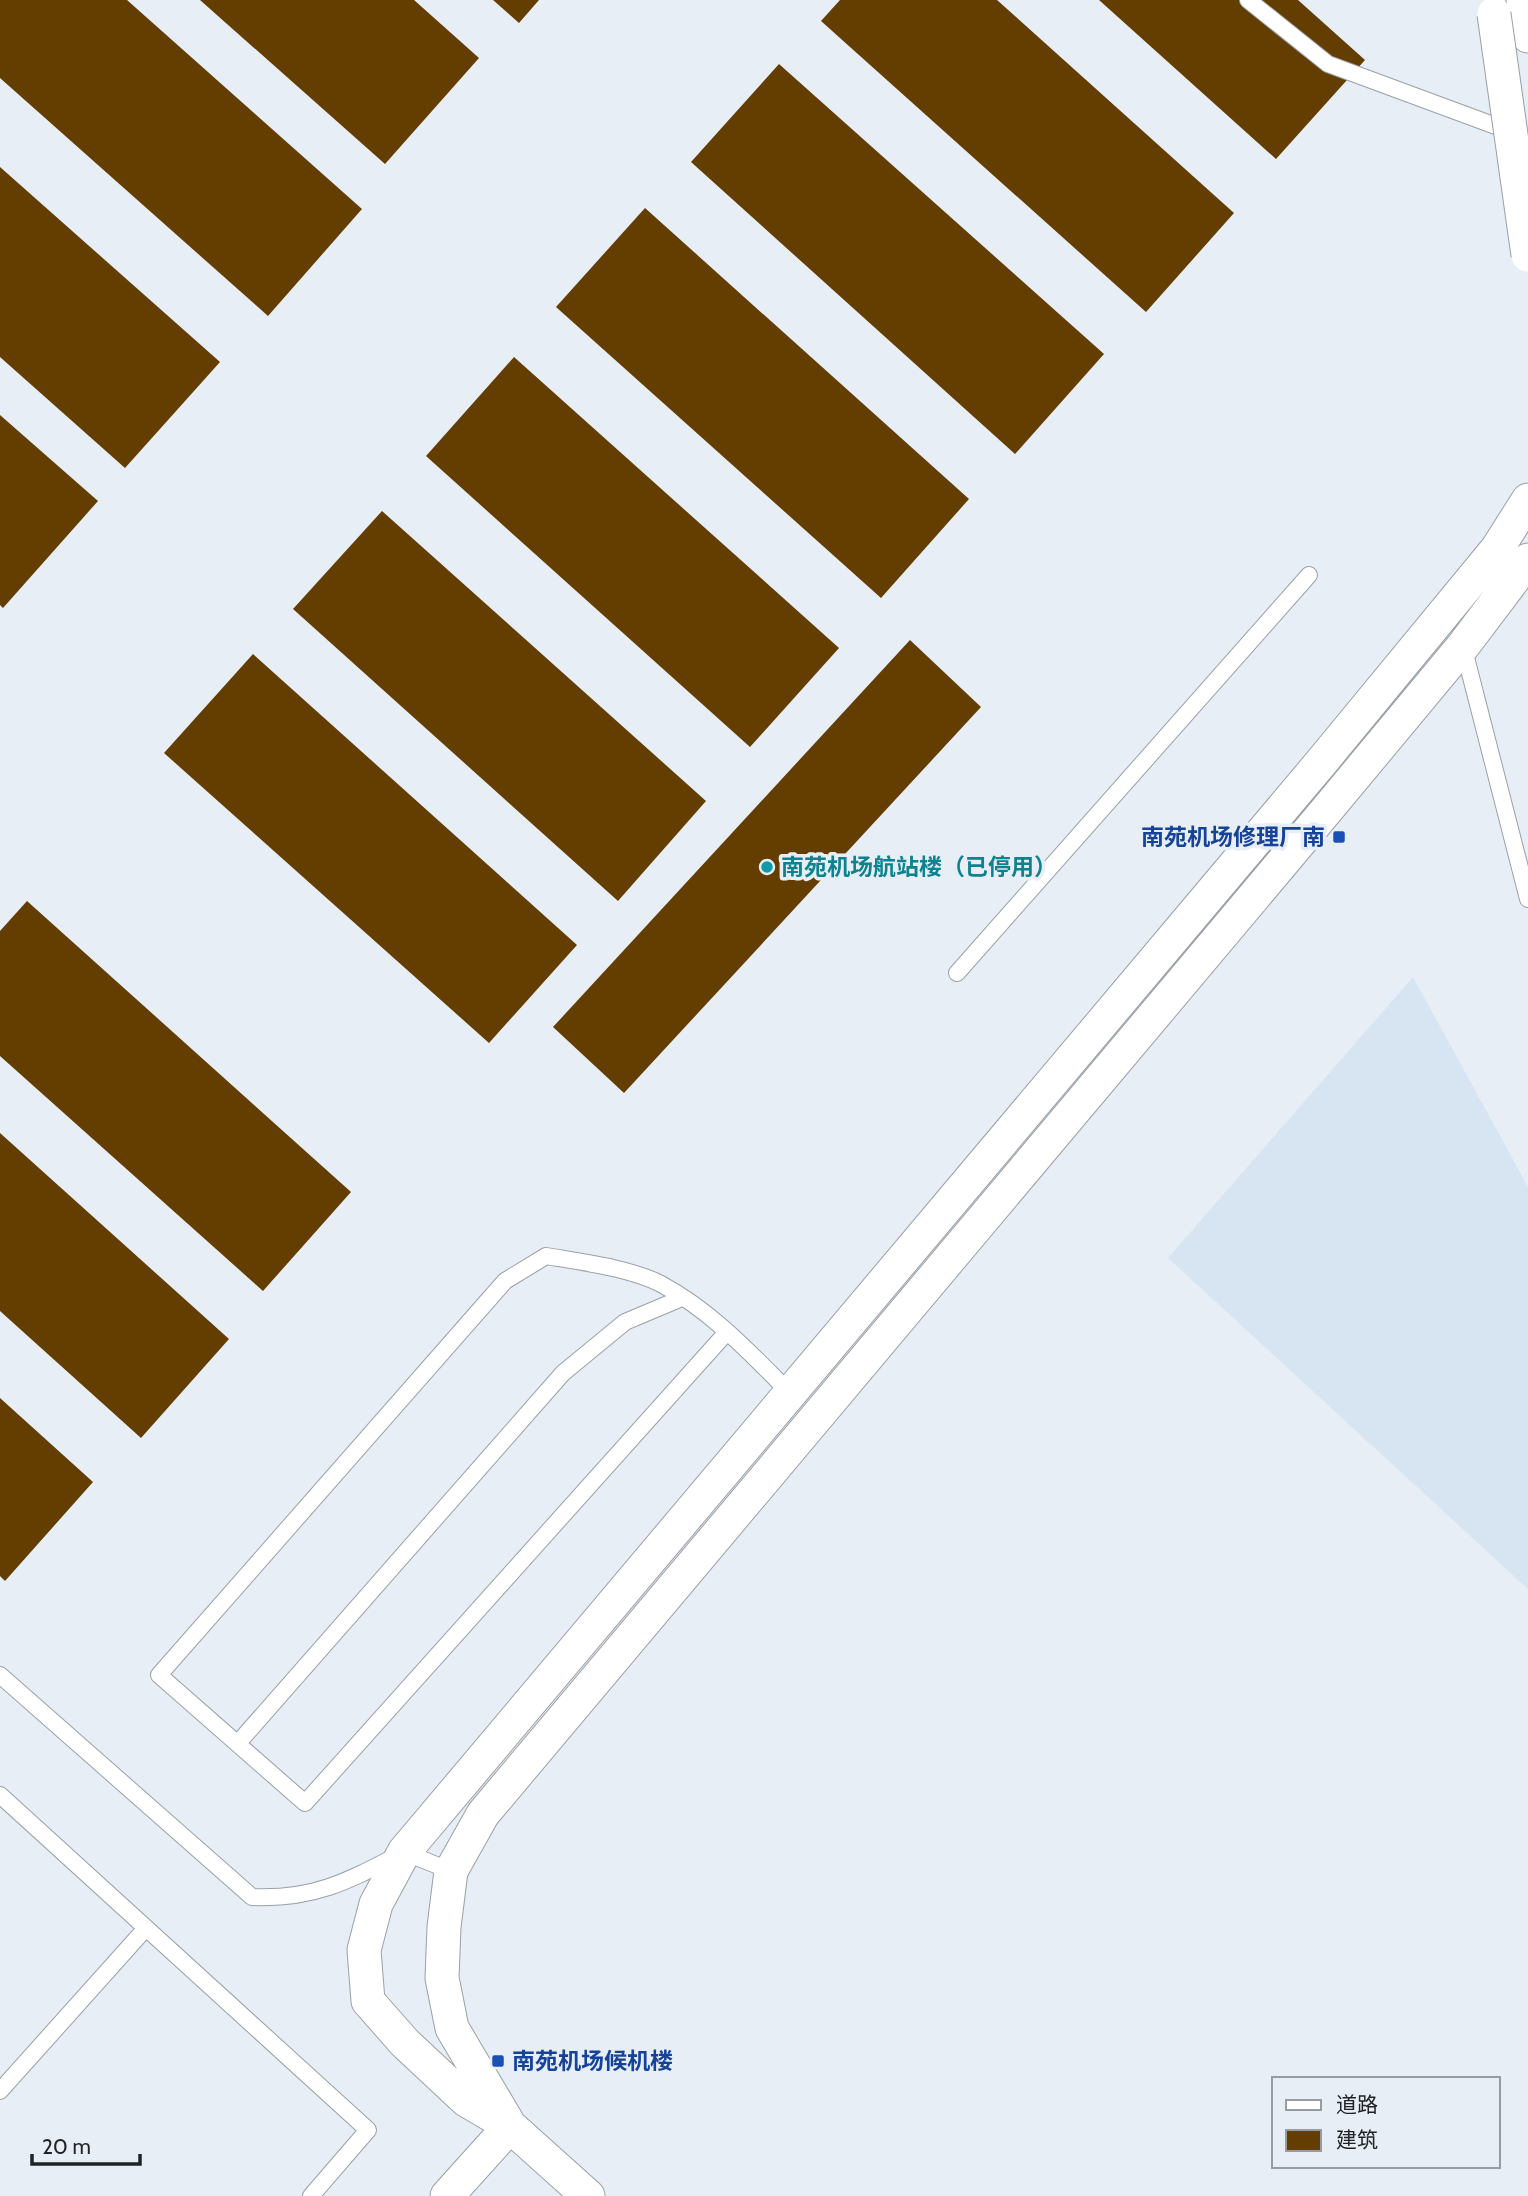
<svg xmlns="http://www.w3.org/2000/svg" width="1528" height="2196" font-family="Cabin,'Noto Sans SC',sans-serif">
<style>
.built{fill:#d7e4f1}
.building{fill:#643d01}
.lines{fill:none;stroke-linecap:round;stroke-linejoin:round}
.lane-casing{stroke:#99a0a7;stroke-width:18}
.street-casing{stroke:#99a0a7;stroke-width:35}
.lane{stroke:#fff;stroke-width:16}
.street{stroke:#fff;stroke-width:33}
.street-bridge-casing{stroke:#99a0a7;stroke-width:35;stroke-linecap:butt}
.street-bridge{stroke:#fff;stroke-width:33}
.transit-dot{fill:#1a4fb4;stroke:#e7eef5;stroke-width:2.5}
.culture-dot{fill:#0f9aa8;stroke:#e7eef5;stroke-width:2.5}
.labels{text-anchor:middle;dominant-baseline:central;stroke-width:7;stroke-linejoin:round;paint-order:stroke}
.transit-label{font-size:23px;font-weight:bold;fill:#164399;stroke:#e7eef5;text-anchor:end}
.culture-label{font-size:23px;font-weight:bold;fill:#0d838f;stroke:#e7eef5;text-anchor:start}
</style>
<rect width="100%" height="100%" fill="#e7eef5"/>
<path class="built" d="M1413,977L1528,1187V1589L1168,1258Z"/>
<path class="building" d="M0,0H127L362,209L268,316L0,78Z
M200,0H414L479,58L385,164Z
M493,0H539L519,23Z
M840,0H997L1234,213L1146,312L821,21Z
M1099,0H1298L1365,60L1276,159Z
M779,64L1104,354L1015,454L691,162Z
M0,167L220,362L125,468L0,357Z
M645,208L969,499L881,598L556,307Z
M514,357L839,648L750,747L426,456Z
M0,415L98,501L3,608L0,605Z
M382,511L706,801L618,901L293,609Z
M910,640L981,707L624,1093L553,1027Z
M253,654L577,945L489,1043L164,753Z
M27,901L351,1192L263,1291L0,1056V931Z
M0,1133L229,1339L141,1438L0,1311Z
M0,1398L93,1482L5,1581L0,1576Z"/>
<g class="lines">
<g class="lane-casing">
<path id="lane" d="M1248,0L1328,64L1512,132
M1463,646L1528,899
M957,973L1309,575
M727,1332L305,1803L159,1675L505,1281L546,1256C581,1262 630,1268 661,1284C713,1312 752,1355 793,1396
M0,1675L252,1897C315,1900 350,1880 404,1852L451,1871
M238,1743L563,1373L625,1322L682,1298
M0,1795L368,2130L311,2196
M0,2091L146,1928"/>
</g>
<g class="street-casing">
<path id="street" d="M1523,0L1528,36
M507,2121L452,2028L442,1978L444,1927L451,1871L483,1814L1325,812L1463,646L1528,560
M447,2196L510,2126
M588,2196L510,2126L466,2100L405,2043L368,2001L364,1950L376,1904L404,1852L1324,759L1497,549L1528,500"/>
</g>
<use href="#lane" class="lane"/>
<use href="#street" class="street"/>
<g class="street-bridge-casing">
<path id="street-bridge" d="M1494,14L1528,255"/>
</g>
<use href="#street-bridge" class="street-bridge"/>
</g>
<g class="transit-dot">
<rect x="1332" y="830" width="14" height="14" rx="3.5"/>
<rect x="491" y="2054" width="14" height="14" rx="3.5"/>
</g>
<circle class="culture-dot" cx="767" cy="867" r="7"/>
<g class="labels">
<g class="transit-label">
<text x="1325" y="837">南苑机场修理厂南</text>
<text x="512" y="2061" text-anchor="start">南苑机场候机楼</text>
</g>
<g class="culture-label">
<text x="781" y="867">南苑机场航站楼（已停用）</text>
</g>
</g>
<rect x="1272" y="2077" width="228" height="91" fill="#e7eef5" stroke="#979ca2" stroke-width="2"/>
<rect x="1286" y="2100" width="35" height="10" fill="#ffffff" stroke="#979ca2" stroke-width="2"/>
<text x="1336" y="2112" font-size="21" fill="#202225">道路</text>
<rect x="1286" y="2130" width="35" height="21" fill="#643d01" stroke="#979ca2" stroke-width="2"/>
<text x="1336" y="2147" font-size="21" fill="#202225">建筑</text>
<path d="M32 2154v10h108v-10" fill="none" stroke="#202225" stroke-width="3.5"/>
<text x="42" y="2154" font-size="21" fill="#202225" stroke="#e7eef5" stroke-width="5" paint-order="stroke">20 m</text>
</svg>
